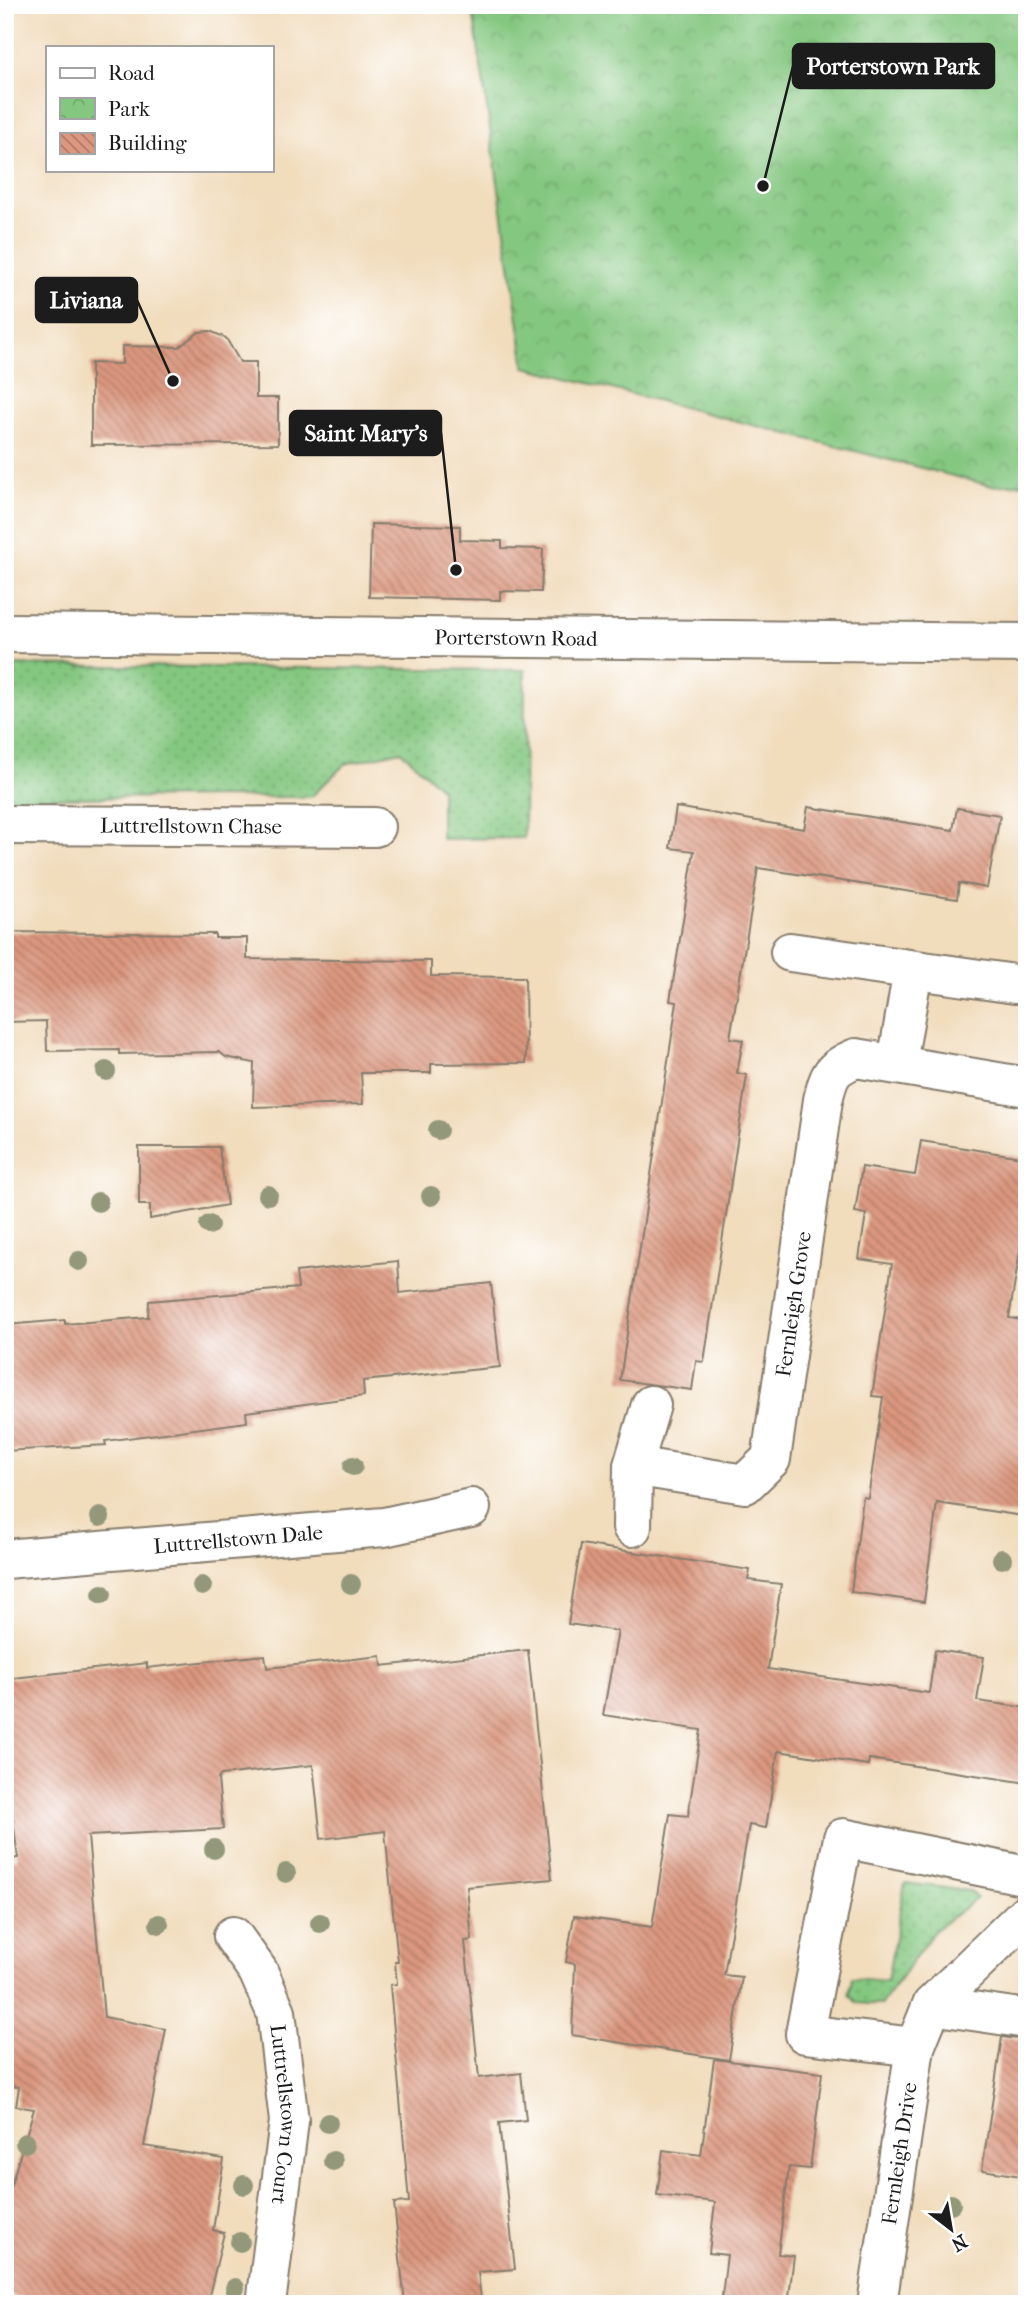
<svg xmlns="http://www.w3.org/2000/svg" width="1032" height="2309" font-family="'IM FELL French Canon',serif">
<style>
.grass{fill:url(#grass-dots);stroke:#50724e;stroke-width:2}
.park{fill:url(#park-crowns);stroke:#50724e;stroke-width:2}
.building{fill:url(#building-back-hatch)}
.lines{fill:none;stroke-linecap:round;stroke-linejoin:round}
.minor-casing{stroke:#867c6c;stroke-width:42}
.tertiary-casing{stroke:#867c6c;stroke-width:42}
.minor{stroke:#fff;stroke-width:38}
.tertiary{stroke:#fff;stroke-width:38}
.tree{fill:#93987a}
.labels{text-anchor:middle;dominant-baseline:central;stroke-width:5;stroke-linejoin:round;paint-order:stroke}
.street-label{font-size:21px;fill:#1c1c1c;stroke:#fff}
.leader{fill:none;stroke:#1c1c1c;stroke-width:2.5}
.callout-dot{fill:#1c1c1c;stroke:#fff;stroke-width:2.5}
.callout{fill:#1c1c1c;stroke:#1c1c1c;stroke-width:2.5}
.callout-label{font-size:23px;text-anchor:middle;font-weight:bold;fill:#fff}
</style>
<defs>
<pattern id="grass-dots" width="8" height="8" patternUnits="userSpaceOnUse" patternTransform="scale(1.75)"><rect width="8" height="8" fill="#84c780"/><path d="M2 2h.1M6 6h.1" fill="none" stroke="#71aa6e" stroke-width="1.8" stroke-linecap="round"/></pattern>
<pattern id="park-crowns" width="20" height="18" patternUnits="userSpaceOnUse" patternTransform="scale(1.75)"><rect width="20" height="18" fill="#84c780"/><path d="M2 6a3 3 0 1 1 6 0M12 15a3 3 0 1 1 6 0" fill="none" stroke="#71aa6e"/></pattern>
<pattern id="building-back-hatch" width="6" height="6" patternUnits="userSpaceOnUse" patternTransform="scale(1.75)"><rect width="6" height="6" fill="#db977f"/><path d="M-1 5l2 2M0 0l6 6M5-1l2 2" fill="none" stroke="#b17a67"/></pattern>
</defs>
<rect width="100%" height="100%" fill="#fff"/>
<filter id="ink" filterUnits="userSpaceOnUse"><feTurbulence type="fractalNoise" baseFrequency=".0143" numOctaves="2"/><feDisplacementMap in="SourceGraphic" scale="14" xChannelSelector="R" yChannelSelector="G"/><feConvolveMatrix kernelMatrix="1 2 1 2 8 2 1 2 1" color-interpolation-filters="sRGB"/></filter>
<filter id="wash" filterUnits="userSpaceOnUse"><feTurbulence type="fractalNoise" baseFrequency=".00686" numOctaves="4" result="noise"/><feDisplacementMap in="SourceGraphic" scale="28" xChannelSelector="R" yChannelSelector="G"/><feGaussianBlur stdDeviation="1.57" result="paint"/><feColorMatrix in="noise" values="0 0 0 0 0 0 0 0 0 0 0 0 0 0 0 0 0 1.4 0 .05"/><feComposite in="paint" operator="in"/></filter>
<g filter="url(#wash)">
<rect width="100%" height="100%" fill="#f1dcbc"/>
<path class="grass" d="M5,665L525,670L524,838L441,839V788L401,751L345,764L311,797L5,798Z
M905,1883L971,1891L977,1898L934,1931L881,2005L857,2003L849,1994L852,1978L887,1981Z"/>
<path class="park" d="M472,5H1027V483L992,486L525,367Z"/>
<g id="blocks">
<path class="building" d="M210,331L226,338L240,362H256V398H278V444L91,445V363L122,364V346L179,347L199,332Z
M371,524L460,526V540L502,541V548L543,549L541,592L500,591V600L369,597Z
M676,807L804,829L808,807L953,830L957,808L1000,815L987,888L959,883L957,899L758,868L730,1038L743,1040L737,1073L747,1075L704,1362L696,1361L692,1390L620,1380L677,1002L670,1001L694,851L670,848Z
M5,932L215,934V938H247V959L431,961V976L525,977L526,1063L431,1064V1073H361L363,1104L253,1107L254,1063L226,1057L219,1052L119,1054V1050L47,1051L46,1021L5,1022Z
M921,1141L1027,1158V1208L1009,1318L1027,1321V1491L1023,1516L937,1503L924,1602L851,1592L863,1497L868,1498L883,1397L872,1396L892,1264L859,1259L866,1214L855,1212L862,1167L915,1175Z
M139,1147H219L227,1205L150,1219V1205H139Z
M398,1261L400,1293L491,1283L500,1367L363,1381L364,1396L246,1412L247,1422L105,1441L106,1445L5,1451V1325L65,1320V1324L148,1317L149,1301L298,1288L296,1272Z
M581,1544L750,1570L748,1580L781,1584L768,1669L929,1693L935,1650L984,1657L977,1701L1027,1708V1783L869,1759L868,1765L778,1751L766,1828L749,1825L724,1975L742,1977L729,2060L572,2035L575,1964L566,1962L574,1916L652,1927L670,1814L688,1816L701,1730L603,1715L618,1631L568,1624Z
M528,1650L552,1879L467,1887L472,1940L465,1941L479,2078L521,2073L526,2120L499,2123L515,2269L478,2272L481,2300L405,2304L394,2203L409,2202L390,1985L397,1984L395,1962H398L385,1831L321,1839L313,1765L221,1775L218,1779L223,1829L88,1836L104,2017L166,2029L144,2146L224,2159L213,2230L224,2233L207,2304H45L5,2294V2205L34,2109L16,2106L19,2087L5,2085V1954L12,1951L5,1860L18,1858L5,1759V1679L147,1663V1668L265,1655L267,1668L381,1656L382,1666Z
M1002,2037L1027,2040V2177L982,2170Z
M714,2059L822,2073L810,2169L789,2167L778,2254L794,2256L788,2304H721L727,2255L709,2253L715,2202L657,2195L663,2150L701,2155Z"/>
</g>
</g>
<g filter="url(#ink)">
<use href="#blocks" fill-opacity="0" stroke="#867c6c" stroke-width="2"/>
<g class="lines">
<g class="minor-casing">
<g id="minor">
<path id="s1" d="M5,825L375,827"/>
<path d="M790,952L1015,984"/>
<path d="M897,1063L913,970"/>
<path id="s2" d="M633,1466L745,1484L771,1459L823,1100C829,1075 831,1068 856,1058L1027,1087"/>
<path d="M632,1527L633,1466L651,1405"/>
<path id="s3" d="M5,1559L384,1527L471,1508"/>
<path id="s4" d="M233,1936L258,1971L276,2012L289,2121L266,2304"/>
<path d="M932,2005L1027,2019"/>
<path d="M915,2047L805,2034L843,1838L1027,1876"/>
<path id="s5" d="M877,2304L915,2047L932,2005L1027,1913"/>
</g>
</g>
<g class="tertiary-casing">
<g id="tertiary">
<path id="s6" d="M5,633L1027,643"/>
</g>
</g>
<use href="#minor" class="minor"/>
<use href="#tertiary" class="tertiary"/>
</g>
<g class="tree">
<circle cx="106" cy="1071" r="10"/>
<circle cx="438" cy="1130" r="10"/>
<circle cx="268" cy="1195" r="10"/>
<circle cx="431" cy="1196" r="10"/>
<circle cx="98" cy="1202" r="10"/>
<circle cx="209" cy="1225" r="10"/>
<circle cx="79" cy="1261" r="10"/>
<circle cx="353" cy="1466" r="10"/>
<circle cx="100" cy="1517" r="10"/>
<circle cx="1002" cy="1559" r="10"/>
<circle cx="351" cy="1584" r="10"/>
<circle cx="202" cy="1586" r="10"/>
<circle cx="102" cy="1594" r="10"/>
<circle cx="214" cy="1849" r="10"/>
<circle cx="286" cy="1873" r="10"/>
<circle cx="320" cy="1923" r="10"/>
<circle cx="159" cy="1924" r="10"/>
<circle cx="328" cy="2123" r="10"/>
<circle cx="25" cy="2143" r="10"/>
<circle cx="333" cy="2161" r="10"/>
<circle cx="244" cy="2185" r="10"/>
<circle cx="951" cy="2204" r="10"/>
<circle cx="240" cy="2242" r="10"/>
<circle cx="235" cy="2288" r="10"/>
</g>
</g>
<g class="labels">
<g class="street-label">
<text stroke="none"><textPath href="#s6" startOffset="511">Porterstown Road</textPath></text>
<text stroke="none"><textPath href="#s1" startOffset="186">Luttrellstown Chase</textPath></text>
<text stroke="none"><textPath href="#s2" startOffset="306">Fernleigh Grove</textPath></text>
<text stroke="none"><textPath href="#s3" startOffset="234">Luttrellstown Dale</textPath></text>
<text stroke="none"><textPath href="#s4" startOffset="191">Luttrellstown Court</textPath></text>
<text stroke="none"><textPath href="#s5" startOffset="152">Fernleigh Drive</textPath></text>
</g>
</g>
<path class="leader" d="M763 186L793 66M173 381L137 300M456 570L441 433"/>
<g class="callout-dot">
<circle cx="763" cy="186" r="7"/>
<circle cx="173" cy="381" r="7"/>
<circle cx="456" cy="570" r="7"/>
</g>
<g class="callout">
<rect x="793" y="44" width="201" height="44" rx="7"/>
<rect x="36" y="278" width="101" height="44" rx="7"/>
<rect x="290" y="411" width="151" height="44" rx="7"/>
</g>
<g class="callout-label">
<text x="893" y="74">Porterstown Park</text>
<text x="86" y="308">Liviana</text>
<text x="366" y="441">Saint Mary's</text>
</g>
<rect width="1032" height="2309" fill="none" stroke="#fff" stroke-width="28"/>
<rect x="46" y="46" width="228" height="126" fill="#ffffff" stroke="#a4a4a4" stroke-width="2"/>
<rect x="60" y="68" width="35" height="10" fill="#ffffff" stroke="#a4a4a4" stroke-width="2"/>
<text x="108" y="80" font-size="21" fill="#1c1c1c">Road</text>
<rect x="60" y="98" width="35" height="21" fill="url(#park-crowns)" stroke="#a4a4a4" stroke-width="2"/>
<text x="108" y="116" font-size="21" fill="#1c1c1c">Park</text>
<rect x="60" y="133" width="35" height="21" fill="url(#building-back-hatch)" stroke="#a4a4a4" stroke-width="2"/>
<text x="108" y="150" font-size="21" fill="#1c1c1c">Building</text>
<g transform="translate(951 2229) rotate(149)" stroke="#ffffff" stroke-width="5" paint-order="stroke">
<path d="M0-5L12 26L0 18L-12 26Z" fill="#1c1c1c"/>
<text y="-10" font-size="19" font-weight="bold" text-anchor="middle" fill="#1c1c1c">N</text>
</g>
</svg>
